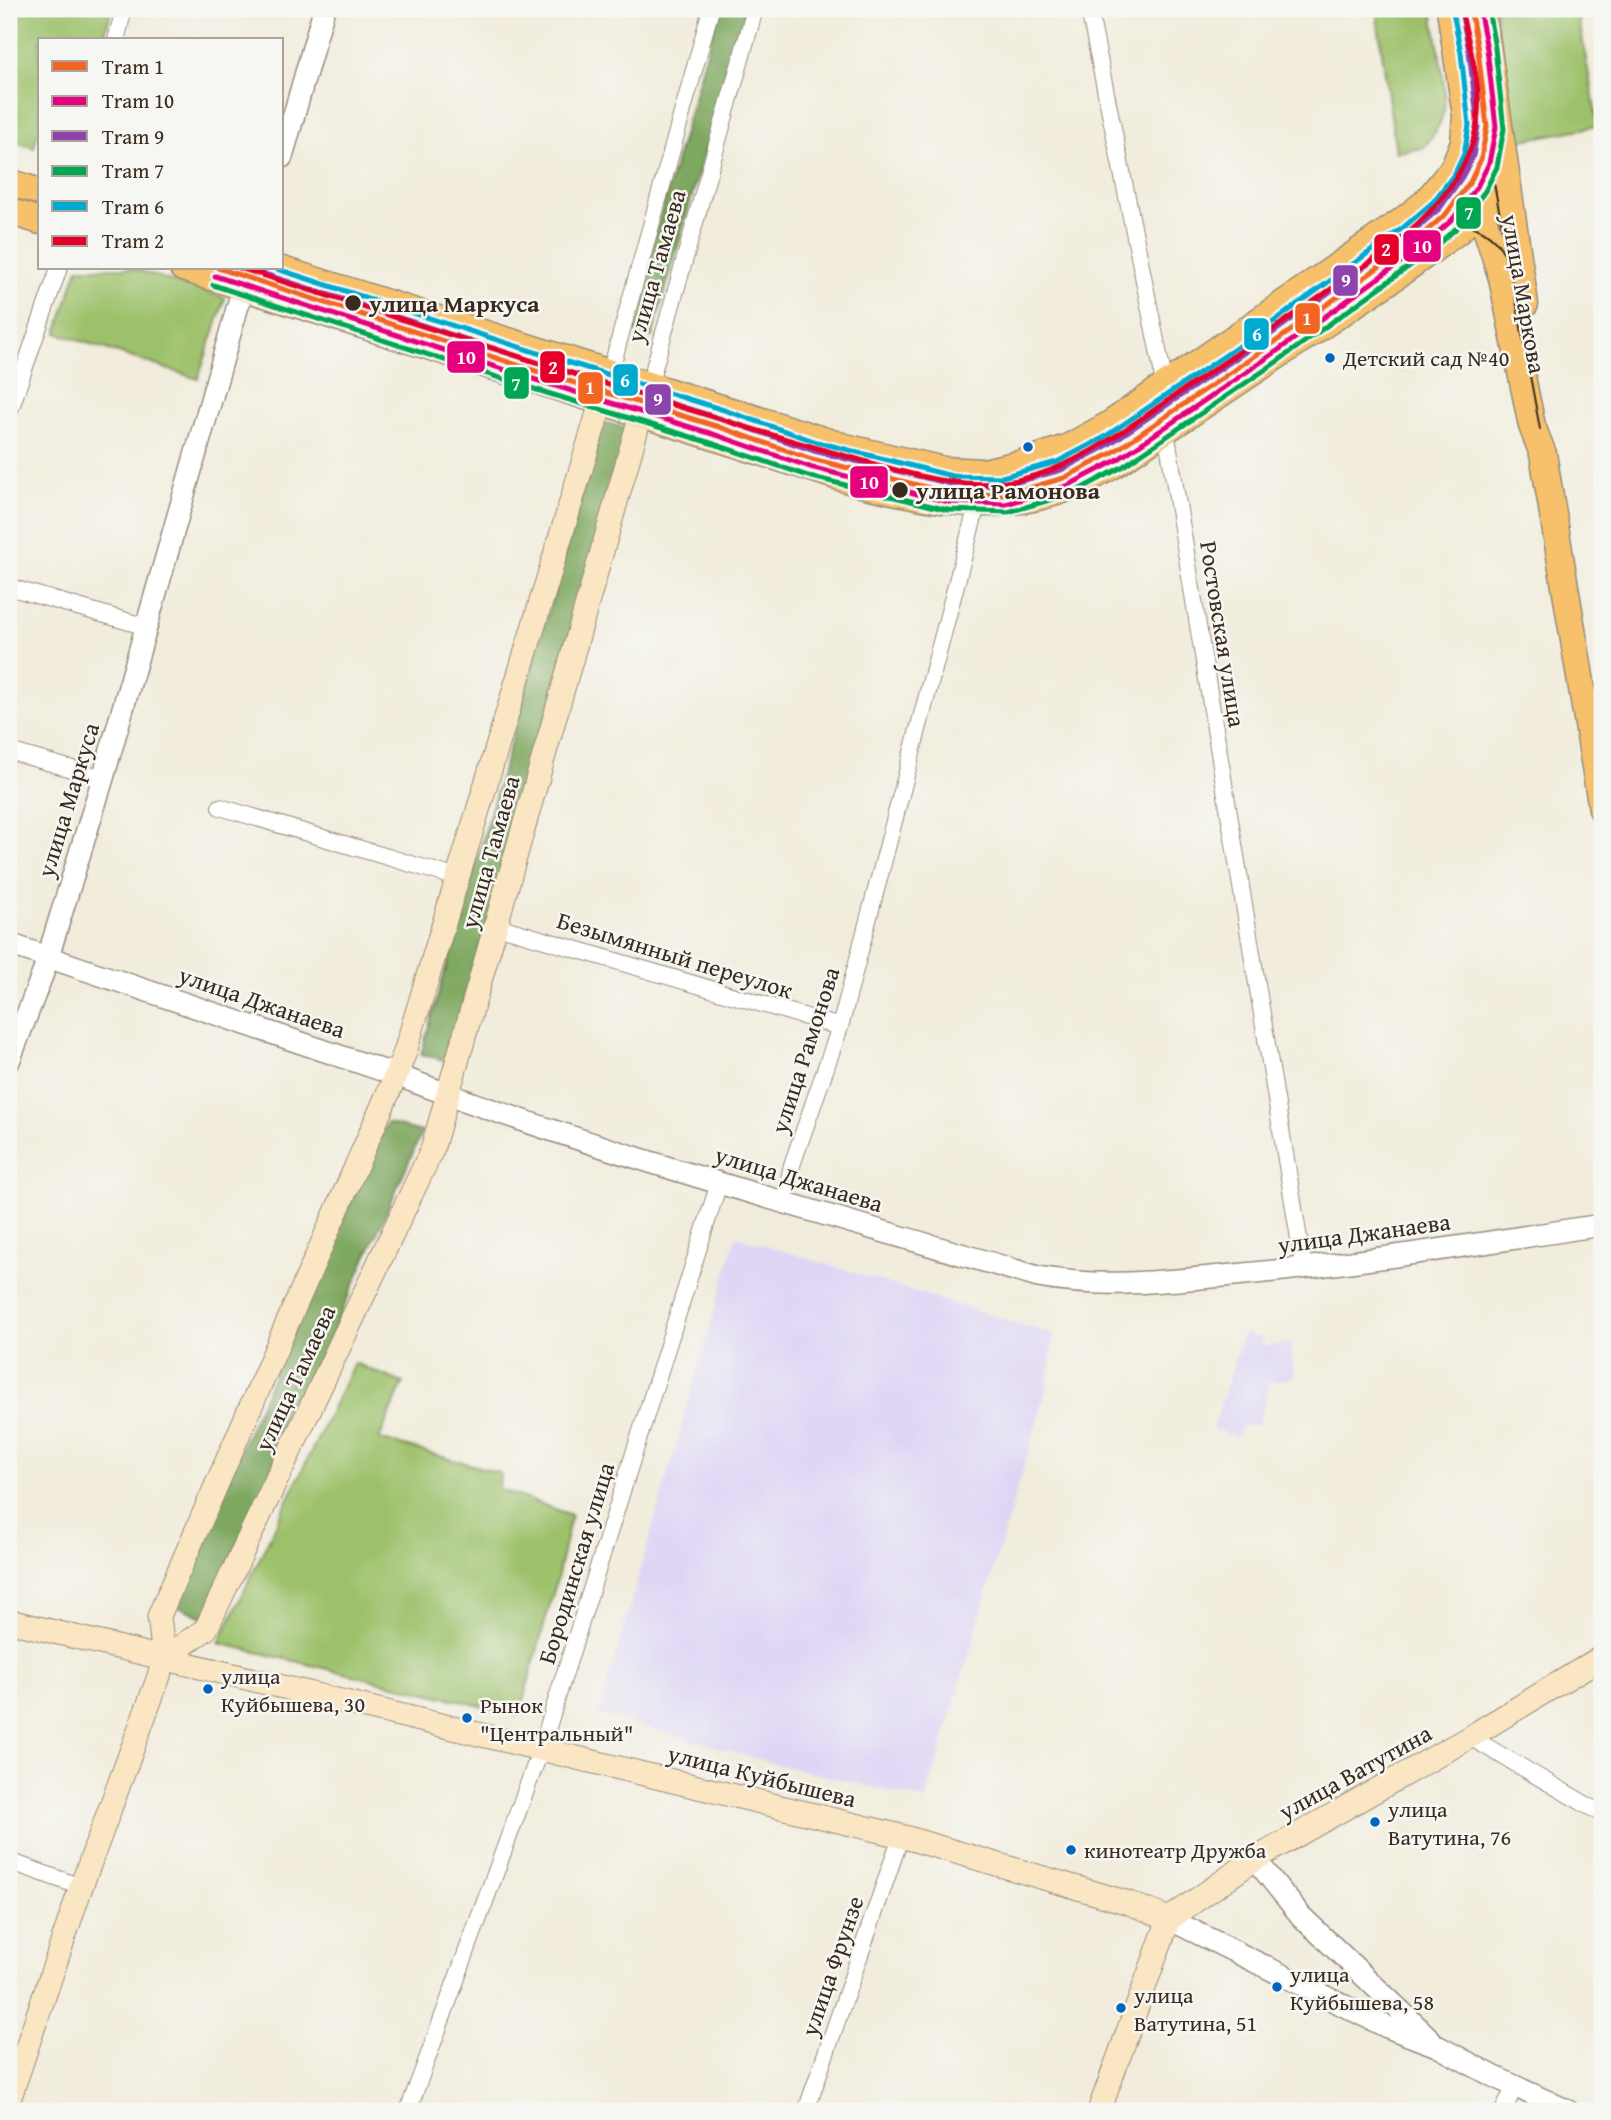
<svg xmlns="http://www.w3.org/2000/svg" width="1611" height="2120" font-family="'Gentium Book Plus',serif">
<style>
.built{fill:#ded5f5}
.green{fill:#9dc16b;stroke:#6c7644;stroke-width:2}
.forest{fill:#7ea75f;stroke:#5c683e;stroke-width:2}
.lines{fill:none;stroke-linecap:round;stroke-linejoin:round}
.minor-casing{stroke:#968b7c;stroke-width:18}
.tertiary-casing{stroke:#968b7c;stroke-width:24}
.secondary-casing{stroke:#968b7c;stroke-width:25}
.primary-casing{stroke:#968b7c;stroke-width:29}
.minor{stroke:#fff;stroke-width:16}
.tertiary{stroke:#fff;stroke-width:21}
.secondary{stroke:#fbe6c4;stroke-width:23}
.primary{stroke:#f6c16b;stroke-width:26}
.tram{stroke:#3b2a1e;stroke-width:2}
.tram-1-casing{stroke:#f6f6f2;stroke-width:10}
.tram-2-casing{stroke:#f6f6f2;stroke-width:10}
.tram-3-casing{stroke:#f6f6f2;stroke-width:10}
.tram-4-casing{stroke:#f6f6f2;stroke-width:10}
.tram-5-casing{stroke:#f6f6f2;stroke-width:10}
.tram-6-casing{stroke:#f6f6f2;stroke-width:10}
.tram-1{stroke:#f26522;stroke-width:5}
.tram-2{stroke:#e5007d;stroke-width:5}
.tram-3{stroke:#8e44ad;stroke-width:5}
.tram-4{stroke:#00a651;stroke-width:5}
.tram-5{stroke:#00a9ce;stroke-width:5}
.tram-6{stroke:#e4002b;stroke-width:5}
.stop-dot{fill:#3b2a1e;stroke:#f6f6f2;stroke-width:2.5}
.bus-dot{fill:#0065bd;stroke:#f6f6f2;stroke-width:2.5}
.labels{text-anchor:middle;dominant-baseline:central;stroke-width:5;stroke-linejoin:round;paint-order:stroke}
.bus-label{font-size:22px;fill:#3b2a1e;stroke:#f6f6f2;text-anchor:start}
.street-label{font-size:24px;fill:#3b2a1e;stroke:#f6f6f2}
.stop-label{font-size:24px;font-weight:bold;fill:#3b2a1e;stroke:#f6f6f2;text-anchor:start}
.line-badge{stroke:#f6f6f2;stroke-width:2.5}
.badge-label{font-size:19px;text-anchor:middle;font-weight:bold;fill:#fff}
</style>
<rect width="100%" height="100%" fill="#f6f6f2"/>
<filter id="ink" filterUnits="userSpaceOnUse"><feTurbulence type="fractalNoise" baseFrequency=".0143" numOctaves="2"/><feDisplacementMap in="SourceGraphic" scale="14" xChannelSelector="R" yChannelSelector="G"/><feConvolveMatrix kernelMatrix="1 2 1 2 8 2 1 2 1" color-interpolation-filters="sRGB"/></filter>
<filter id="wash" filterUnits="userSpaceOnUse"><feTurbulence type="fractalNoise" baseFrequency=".00686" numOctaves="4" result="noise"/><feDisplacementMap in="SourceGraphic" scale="28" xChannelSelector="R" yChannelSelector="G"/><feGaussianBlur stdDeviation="1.57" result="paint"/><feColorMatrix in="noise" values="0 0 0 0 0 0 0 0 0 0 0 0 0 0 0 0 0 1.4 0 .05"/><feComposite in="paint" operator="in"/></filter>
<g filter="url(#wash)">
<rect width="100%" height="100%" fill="#f1ecdb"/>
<path class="built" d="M736,1236L1054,1335L1047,1388L926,1800L772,1763L599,1714Z
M1243,1334L1262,1338L1264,1346L1290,1343L1295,1378L1270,1382L1258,1425L1241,1426L1237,1437L1213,1429Z"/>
<path class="green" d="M9,9H112L103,40H40V132H38L34,148L9,140Z
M1376,9H1432C1435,34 1450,93 1443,115C1439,127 1432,138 1423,148L1396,152Z
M1494,9H1577L1598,126L1517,141Z
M78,268H131L225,298L198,379L57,333Z
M354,1363L403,1383L379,1439L500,1473L499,1489L571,1515L557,1579L519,1715L219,1643Z"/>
<path class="forest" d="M719,9H745L652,337L628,329Z
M603,422L629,429L447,1061L421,1054Z
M387,1123L422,1132L205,1618L171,1603Z"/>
</g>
<g filter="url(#ink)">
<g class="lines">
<g class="minor-casing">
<path id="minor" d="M1089,9L1162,370L1166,431L1304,1269
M116,40L124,9
M610,373L711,9
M649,386L755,9
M9,413L59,268
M9,587L147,627
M9,751L103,778
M220,807L458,878
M497,926L840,1027
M784,1203L792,1165L840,1027L977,505
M1470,1737L1602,1814
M9,1861L81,1887
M408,2111L541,1749L719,1183
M806,2111L901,1836
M1503,2111L1515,2086"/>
</g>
<g class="tertiary-casing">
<path id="tertiary" d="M282,157L324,9
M9,944L396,1075C606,1155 824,1213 1038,1277C1104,1289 1168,1281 1234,1275C1357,1264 1480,1243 1602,1225
M9,1061L43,973L103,778L243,288
M1255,1859L1301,1916L1431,2040
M1169,1919L1387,2027L1437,2046L1493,2076L1568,2111"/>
</g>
<g class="secondary-casing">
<path id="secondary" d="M243,288L249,268
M9,1621L901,1836L1129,1903L1169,1919
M164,1658L206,1629L432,1150L649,386
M9,2100L81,1887L158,1679L164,1658L159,1616L396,1075L405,1052L610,373
M1099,2111L1169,1919L1255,1859L1470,1737L1602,1657"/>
</g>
<g class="primary-casing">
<path id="primary" d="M1450,9L1466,116L1464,142L1466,165L1502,278L1532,426L1543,454L1602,809
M1482,9L1525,304
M9,182L40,192
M9,211L40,221
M183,268L861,484C939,501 996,516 1074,486C1087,481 1100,472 1112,466L1389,281L1458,231L1495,195L1505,177
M276,268L845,447L944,470L984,472L1019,464L1069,447L1109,425L1401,222L1426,202L1444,180L1454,167L1464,142"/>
</g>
<use href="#minor" class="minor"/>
<use href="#tertiary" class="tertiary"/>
<use href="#secondary" class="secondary"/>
<use href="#primary" class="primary"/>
<path class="tram" d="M1478,98L1540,429
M1434,226C1462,217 1494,229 1506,258"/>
<g class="tram-1-casing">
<path id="tram-1" d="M218,268L539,372L719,427L812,459L950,493L1004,495L1064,478L1112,453L1268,347L1415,241L1446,214L1470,182L1481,159L1487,126L1478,50L1470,9"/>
</g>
<g class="tram-2-casing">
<path id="tram-2" d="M215,276L536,380L716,435L810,467L949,502L1006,504L1067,486L1117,460L1273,354L1420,248L1452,220L1477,187L1489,163L1496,127L1487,49L1479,9"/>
</g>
<g class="tram-3-casing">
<path id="tram-3" d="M246,268L542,364L722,419L814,451L951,484L1003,486L1061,470L1108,445L1263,340L1410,234L1440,208L1462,177L1473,156L1478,126L1469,51L1461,11"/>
</g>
<g class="tram-4-casing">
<path id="tram-4" d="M213,285L534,389L714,444L808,476L948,510L1008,512L1071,494L1122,467L1278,361L1425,255L1459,226L1485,191L1497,167L1504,129L1495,48L1488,9"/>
</g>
<g class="tram-5-casing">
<path id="tram-5" d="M274,268L544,355L724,410L817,442L952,476L1002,477L1057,462L1103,438L1258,333L1404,227L1433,202L1455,173L1464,154L1469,125L1461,53L1453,12"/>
</g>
<g class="tram-6-casing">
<path id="tram-6" d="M240,268C374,311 507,353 641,395C707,415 773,436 839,454C899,470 963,495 1026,478C1081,464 1127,428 1173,397C1223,363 1274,329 1324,294C1387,250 1471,199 1478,114C1481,80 1468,43 1461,9"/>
</g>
<use href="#tram-1" class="tram-1"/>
<use href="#tram-2" class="tram-2"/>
<use href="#tram-3" class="tram-3"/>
<use href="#tram-4" class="tram-4"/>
<use href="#tram-5" class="tram-5"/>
<use href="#tram-6" class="tram-6"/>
</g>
</g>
<g class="stop-dot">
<circle cx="353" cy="303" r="9"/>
<circle cx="900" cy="490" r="9"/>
</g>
<g class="bus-dot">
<circle cx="1330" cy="358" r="6"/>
<circle cx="1028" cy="447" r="6"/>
<circle cx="208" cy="1689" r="6"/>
<circle cx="467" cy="1718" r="6"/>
<circle cx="1375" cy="1822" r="6"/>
<circle cx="1071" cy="1850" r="6"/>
<circle cx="1277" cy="1987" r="6"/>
<circle cx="1121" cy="2008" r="6"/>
</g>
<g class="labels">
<g class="bus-label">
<text x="1343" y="358">Детский сад №40</text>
<text x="221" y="1676">улица<tspan x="221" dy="28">Куйбышева, 30</tspan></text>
<text x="480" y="1705">Рынок<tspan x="480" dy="28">"Центральный"</tspan></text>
<text x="1388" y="1809">улица<tspan x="1388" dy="28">Ватутина, 76</tspan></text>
<text x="1084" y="1850">кинотеатр Дружба</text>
<text x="1290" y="1974">улица<tspan x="1290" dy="28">Куйбышева, 58</tspan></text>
<text x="1134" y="1995">улица<tspan x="1134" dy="28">Ватутина, 51</tspan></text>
</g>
<g class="street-label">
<text transform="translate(656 266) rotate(-74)">улица Тамаева</text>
<text transform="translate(1524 294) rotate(80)">улица Маркова</text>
<text transform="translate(1223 634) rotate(81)">Ростовская улица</text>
<text transform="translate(68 800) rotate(-73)">улица Маркуса</text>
<text transform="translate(490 852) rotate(-74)">улица Тамаева</text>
<text transform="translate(675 955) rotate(17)">Безымянный переулок</text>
<text transform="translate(262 1002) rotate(19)">улица Джанаева</text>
<text transform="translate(805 1050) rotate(-72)">улица Рамонова</text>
<text transform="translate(799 1179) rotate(17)">улица Джанаева</text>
<text transform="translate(1364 1233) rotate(-8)">улица Джанаева</text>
<text transform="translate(295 1378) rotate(-65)">улица Тамаева</text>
<text transform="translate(576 1563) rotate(-73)">Бородинская улица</text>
<text transform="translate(1355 1772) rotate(-29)">улица Ватутина</text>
<text transform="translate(762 1776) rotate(14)">улица Куйбышева</text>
<text transform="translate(832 1966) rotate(-71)">улица Фрунзе</text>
</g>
<g class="stop-label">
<text x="369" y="303">улица Маркуса</text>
<text x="916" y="490">улица Рамонова</text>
</g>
</g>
<g class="line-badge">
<rect x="1455" y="196" width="27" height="34" rx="7" fill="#00a651"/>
<rect x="1402" y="229" width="40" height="34" rx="7" fill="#e5007d"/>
<rect x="1373" y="233" width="27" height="33" rx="7" fill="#e4002b"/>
<rect x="1332" y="264" width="27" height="33" rx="7" fill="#8e44ad"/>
<rect x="1294" y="302" width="27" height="33" rx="7" fill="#f26522"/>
<rect x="1243" y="317" width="27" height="34" rx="7" fill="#00a9ce"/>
<rect x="446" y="340" width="40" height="34" rx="7" fill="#e5007d"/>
<rect x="539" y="350" width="27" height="34" rx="7" fill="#e4002b"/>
<rect x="612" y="363" width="27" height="34" rx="7" fill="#00a9ce"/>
<rect x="503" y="366" width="27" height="34" rx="7" fill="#00a651"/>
<rect x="577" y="371" width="27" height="34" rx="7" fill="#f26522"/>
<rect x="644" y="383" width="28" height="33" rx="7" fill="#8e44ad"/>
<rect x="849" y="465" width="40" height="34" rx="7" fill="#e5007d"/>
</g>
<g class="badge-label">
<text x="1469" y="219">7</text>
<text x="1422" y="253">10</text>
<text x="1386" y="256">2</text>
<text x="1346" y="287">9</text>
<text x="1307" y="325">1</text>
<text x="1257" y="341">6</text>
<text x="466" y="364">10</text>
<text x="553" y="374">2</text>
<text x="625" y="387">6</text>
<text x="516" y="390">7</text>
<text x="590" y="394">1</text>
<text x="658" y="406">9</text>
<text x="869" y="489">10</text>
</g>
<rect width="1611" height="2120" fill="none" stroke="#f6f6f2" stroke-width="35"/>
<rect x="38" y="38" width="245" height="231" fill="#f6f6f2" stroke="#aba49d" stroke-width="2"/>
<rect x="52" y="61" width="35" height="10" fill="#f26522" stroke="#aba49d" stroke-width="2"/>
<text x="102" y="74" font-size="21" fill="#3b2a1e">Tram 1</text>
<rect x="52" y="96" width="35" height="10" fill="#e5007d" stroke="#aba49d" stroke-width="2"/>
<text x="102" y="108" font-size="21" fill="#3b2a1e">Tram 10</text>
<rect x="52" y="131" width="35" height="10" fill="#8e44ad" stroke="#aba49d" stroke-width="2"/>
<text x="102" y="144" font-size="21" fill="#3b2a1e">Tram 9</text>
<rect x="52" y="166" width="35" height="10" fill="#00a651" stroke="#aba49d" stroke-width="2"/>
<text x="102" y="178" font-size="21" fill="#3b2a1e">Tram 7</text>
<rect x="52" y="201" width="35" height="10" fill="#00a9ce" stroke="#aba49d" stroke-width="2"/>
<text x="102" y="214" font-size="21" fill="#3b2a1e">Tram 6</text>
<rect x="52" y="236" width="35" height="10" fill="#e4002b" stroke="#aba49d" stroke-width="2"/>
<text x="102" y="248" font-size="21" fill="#3b2a1e">Tram 2</text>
</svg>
